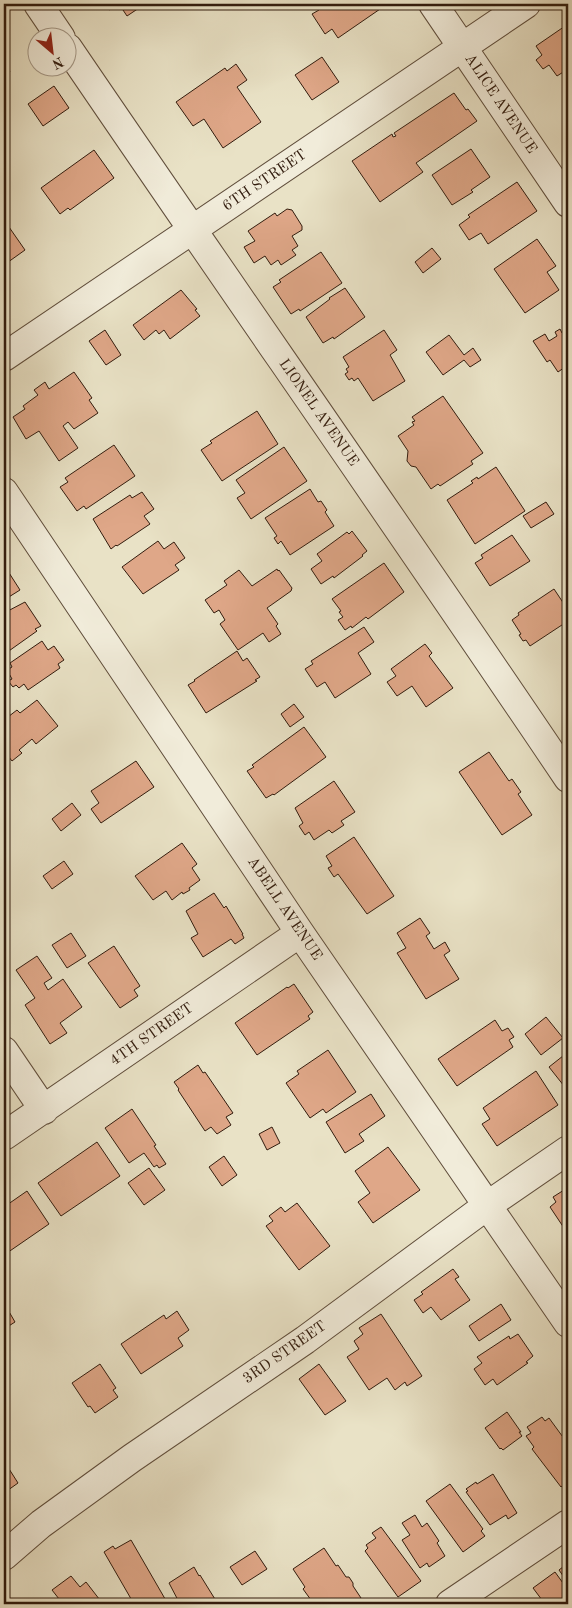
<svg xmlns="http://www.w3.org/2000/svg" width="572" height="1608" font-family="'Old Standard TT',serif">
<style>
.building{fill:#dfa788;stroke:#321c0e}
.lines{fill:none;stroke-linecap:round;stroke-linejoin:round}
.minor-casing{stroke:#604e3c;stroke-width:30}
.minor{stroke:#f1ecda;stroke-width:28}
.labels{text-anchor:middle;dominant-baseline:central;stroke-width:4.5;stroke-linejoin:round;paint-order:stroke}
.street-label{font-size:15px;fill:#321c0e;stroke:#f1ecda}
</style>
<rect width="100%" height="100%" fill="#e9e2c6"/>
<filter id="stains"><feTurbulence type="fractalNoise" baseFrequency=".004" numOctaves="4"/><feColorMatrix values="0 0 0 0 .2 0 0 0 0 .09 0 0 0 0 .02 0 0 0 .5 -.17"/></filter>
<radialGradient id="worn" r=".72"><stop offset=".6" stop-color="#630" stop-opacity="0"/><stop offset="1" stop-color="#630" stop-opacity=".3"/></radialGradient>
<path class="building" d="M105,4H118L109,10Z
M119,4H145L127,16Z
M315,4H382L383,7L338,38L332,29L325,34L312,14L319,10Z
M568,24V69L557,76L549,65L543,69L536,60L542,55L536,46Z
M322,57L339,82L312,100L295,75Z
M4,63L10,72L4,77Z
M236,64L247,80L237,87L261,122L223,148L204,119L193,126L176,102L225,68L227,71Z
M54,86L69,108L43,126L28,104Z
M568,91V103L563,95Z
M454,93L466,110L468,109L477,121L416,163L423,172L380,202L352,161L392,134L393,137L396,136L394,133Z
M471,149L490,177L471,190L473,192L452,205L432,175Z
M94,150L114,178L70,210L68,208L60,214L41,188Z
M517,182L537,211L488,244L481,233L469,240L459,225L470,217L468,215Z
M287,209L292,210L302,226V230L292,236L298,246L292,250L296,255L281,265L278,260L271,265L265,256L254,263L244,247L255,241L248,231L275,213L277,216Z
M9,227L25,250L4,265V231Z
M537,239L556,266L547,272L559,290L525,313L494,269Z
M432,248L441,259L423,273L415,262Z
M321,252L342,283L300,311L299,309L291,314L273,287L281,282L279,280Z
M345,288L365,317L334,339L333,337L323,343L306,317L330,299L329,298Z
M181,290L197,309L195,310L200,316L170,339L164,330L159,334L156,330L144,340L133,325Z
M568,326V371L565,367L558,372L550,360L547,362L533,341L545,334L549,341L557,336L555,332L560,329L562,333L564,331L563,330Z
M105,330L121,355L106,365L89,341Z
M384,330L397,350L390,355L405,381L373,401L358,378L354,381L352,378L349,380L345,374L348,372L346,369L349,367L343,357Z
M449,335L464,355L473,348L481,360L470,367L464,360L443,375L426,352Z
M74,372L92,398L89,400L98,413L74,429L68,422L63,426L78,448L59,461L39,431L26,439L13,417L25,409L23,406L38,395L34,390L45,382L49,389Z
M443,396L483,453L471,461L473,464L440,486L438,484L431,489L416,467L411,466L407,461L408,451L398,436L414,425L412,422L415,421L412,417Z
M257,411L278,444L222,481L201,450L212,443L210,441Z
M114,445L135,476L86,509L84,506L77,511L60,487L68,482L65,478Z
M284,447L307,481L251,519L237,498L245,493L236,480Z
M496,467L525,511L475,544L447,500L473,483L471,481L477,477L478,479Z
M310,489L318,502L321,501L327,510L325,512L334,526L290,555L281,541L278,544L274,538L277,536L265,518Z
M142,492L154,509L144,516L150,524L117,546L116,545L111,549L93,519L130,495L132,498Z
M546,502L554,514L531,528L523,516Z
M352,531L367,551L362,555L363,556L334,578L333,576L321,584L311,569L322,561L317,554L347,532L349,534Z
M512,535L530,561L490,586L475,563L483,558L481,555Z
M158,541L164,549L174,542L185,558L175,565L179,570L143,594L122,567Z
M384,563L404,592L368,619L366,617L352,628L351,626L345,630L338,620L343,617L339,612L341,611L332,599Z
M4,565L20,590L4,600Z
M277,569L278,571L279,570L292,588L291,591L267,608L278,624L276,626L281,634L269,642L263,633L238,650L220,624L225,620L219,610L214,613L205,600L227,585L224,581L239,570L252,586Z
M554,589L568,610V621L530,646L526,640L523,641L519,635L521,634L512,620L519,615L518,613Z
M25,602L41,626L35,629L37,631L6,653L4,651V613Z
M364,627L374,642L358,653L371,674L335,698L325,682L317,687L305,669L313,664L311,661Z
M42,641L48,650L54,646L64,660L58,664L60,668L28,690L24,684L19,688L16,685L13,687L8,681L12,679L7,670L12,667L10,663Z
M425,644L432,653L429,656L453,688L426,707L412,686L397,696L387,682L396,676L391,669Z
M237,651L243,661L247,658L260,677L255,680L257,681L206,713L188,685L195,681L194,680Z
M37,700L58,726L36,744L32,739L19,750L22,753L12,761L4,751V720L17,710L20,713Z
M294,704L304,717L290,727L281,714Z
M304,727L326,757L274,795L273,794L266,798L247,771L254,767L252,765Z
M489,752L509,781L512,779L521,792L518,794L532,815L502,835L459,772Z
M136,761L154,787L101,823L91,809L99,803L91,791Z
M334,781L355,812L341,821L344,825L332,833L329,830L314,840L309,832L305,835L299,826L303,823L295,808Z
M72,803L81,815L61,831L52,819Z
M354,837L394,896L367,914L338,874L334,877L328,868L332,866L326,856Z
M182,843L197,864L192,868L200,880L189,888L190,890L183,894L182,892L172,900L166,891L153,900L135,876Z
M64,861L73,874L52,889L43,876Z
M214,893L224,908L226,906L243,934H242L244,938L235,944L231,939L203,957L191,938L198,934L186,911Z
M420,918L430,933L426,936L434,949L445,942L450,951L444,955L459,979L426,999L397,953L406,948L397,933Z
M71,933L86,956L67,968L52,945Z
M114,946L140,986L134,990L138,996L120,1008L88,963Z
M37,956L52,978L44,983L48,990L63,979L82,1007L60,1023L67,1033L50,1044L25,1005L35,998L16,970Z
M294,984L313,1012L308,1016L310,1019L257,1055L235,1023L287,987L288,988Z
M546,1017L563,1038L541,1055L525,1034Z
M495,1020L502,1031L508,1028L514,1037L509,1040L513,1047L457,1086L438,1059Z
M328,1050L356,1092L326,1113L323,1109L310,1118L286,1083L299,1074L297,1071Z
M568,1052V1091L549,1067Z
M198,1065L203,1073L205,1072L233,1113L226,1117L231,1125L217,1134L211,1127L205,1131L178,1090L179,1089L174,1082Z
M536,1071L558,1105L497,1146L482,1124L490,1119L483,1108Z
M371,1094L385,1116L359,1134L364,1141L345,1153L326,1122Z
M132,1109L156,1145L154,1146L166,1164L159,1168L157,1165L154,1167L144,1153L129,1163L105,1128Z
M272,1127L280,1143L267,1150L259,1134Z
M97,1142L120,1176L61,1216L38,1183Z
M388,1147L420,1190L373,1223L358,1202L370,1193L355,1171Z
M224,1156L237,1175L222,1186L209,1167Z
M149,1168L165,1190L144,1205L128,1183Z
M564,1190L567,1195L568,1193V1234L550,1207L556,1202L553,1197Z
M27,1191L49,1224L4,1255V1207Z
M297,1203L330,1246L299,1270L266,1226L273,1221L269,1216L281,1207L285,1212Z
M453,1269L459,1277L455,1279L470,1300L441,1320L431,1307L423,1313L414,1300L423,1294L421,1292Z
M4,1303L15,1322L4,1329Z
M501,1304L511,1320L479,1341L469,1326Z
M177,1311L189,1330L178,1338L183,1346L141,1374L121,1344L164,1315L166,1319Z
M381,1314L422,1376L407,1386L405,1382L395,1390L387,1378L369,1390L347,1357L359,1349L354,1341L363,1334L359,1328Z
M518,1334L533,1356L526,1362L528,1363L497,1385L493,1379L485,1385L474,1369L482,1363L477,1357L509,1336L510,1339Z
M100,1364L116,1388L113,1390L118,1397L95,1413L90,1406L88,1407L72,1383Z
M319,1364L346,1401L325,1415L299,1379Z
M507,1412L521,1432H519L522,1436L503,1450L501,1448L500,1449L485,1428Z
M542,1417L545,1421L549,1418L568,1444V1481L561,1487L532,1449L534,1447L526,1436L531,1433L527,1427Z
M4,1461L18,1483L4,1493Z
M493,1474L517,1513L508,1519L506,1515L490,1525L466,1492L468,1491L466,1489L476,1482L477,1484Z
M450,1484L483,1529L481,1531L485,1536L463,1552L426,1501Z
M415,1515L422,1527L427,1523L439,1541L437,1543L445,1556L429,1567L427,1563L420,1568L402,1540L410,1535L402,1523Z
M381,1527L421,1581L398,1597L365,1551L368,1548L366,1545L376,1538L372,1533Z
M131,1540L168,1604H134L104,1552L113,1546L115,1549Z
M324,1548L336,1566L338,1565L346,1577H349L353,1583V1586L365,1604H311V1600L303,1589L305,1587L293,1569Z
M255,1551L267,1569L242,1585L230,1567Z
M568,1563V1583L559,1570Z
M194,1567L199,1576L200,1575L218,1604H180L169,1583Z
M555,1572L568,1590V1604H545L533,1588Z
M71,1576L80,1587L86,1582L103,1604H63L52,1590Z
M282,1599L285,1604H275Z"/>
<g class="lines">
<g class="minor-casing">
<path id="minor" d="M38,4L61,38
M433,4L568,203
M68,48C234,292 403,533 568,778
M4,357L526,4
M4,492L300,933L568,1323
M4,1051L44,1110
M4,1136L300,933
M4,1556L41,1524L132,1458L305,1340L488,1205L568,1150
M450,1604L568,1524"/>
</g>
<use href="#minor" class="minor"/>
</g>
<g class="labels">
<g class="street-label">
<text transform="translate(500 104) rotate(56)">ALICE AVENUE</text>
<text transform="translate(265 181) rotate(-34)">6TH STREET</text>
<text transform="translate(318 413) rotate(55)">LIONEL AVENUE</text>
<text transform="translate(284 909) rotate(56)">ABELL AVENUE</text>
<text transform="translate(152 1035) rotate(-35)">4TH STREET</text>
<text transform="translate(285 1353) rotate(-35)">3RD STREET</text>
</g>
</g>
<rect width="572" height="1608" fill="none" stroke="#e9e2c6" stroke-width="20"/>
<rect x="5" y="5" width="562" height="1598" fill="none" stroke="#321c0e" stroke-width="2.5"/>
<rect x="10" y="10" width="552" height="1588" fill="none" stroke="#321c0e"/>
<g transform="translate(52 52) rotate(152)"><circle r="24" fill="#f1ecda" stroke="#a59988"/>
<path d="M0-4L9 19L0 12L-9 19Z" fill="#8f2418"/>
<text y="-8" font-size="14" font-weight="bold" text-anchor="middle" fill="#321c0e">N</text>
</g>
<rect width="100%" height="100%" filter="url(#stains)"/>
<rect width="100%" height="100%" fill="url(#worn)"/>
</svg>
